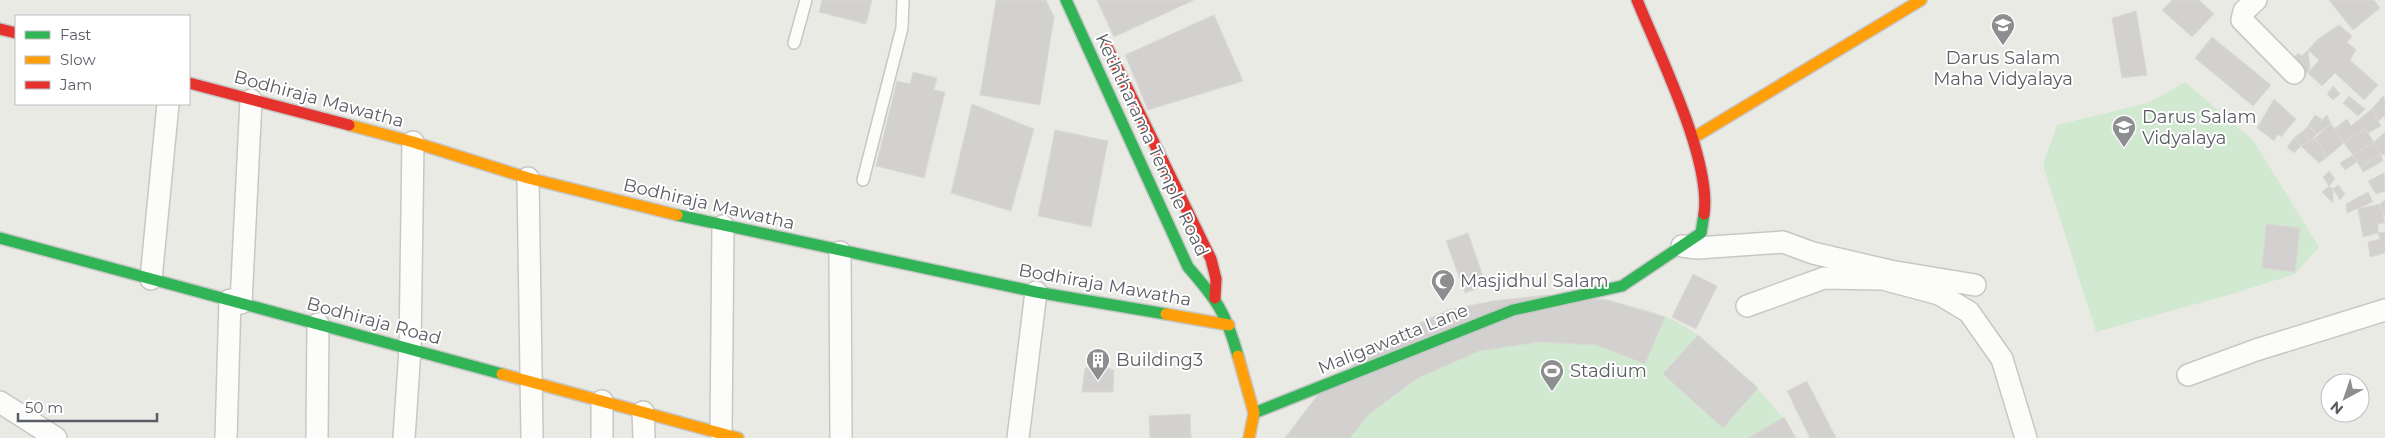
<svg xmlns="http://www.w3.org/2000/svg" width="2385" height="438" font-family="Montserrat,sans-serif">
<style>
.green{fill:#d1e8d1}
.building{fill:#d2d1cf;stroke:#dad9d4}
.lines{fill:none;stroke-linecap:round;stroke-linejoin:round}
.lane-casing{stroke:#c7c7c5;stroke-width:14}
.street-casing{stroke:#c7c7c5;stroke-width:24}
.fast-casing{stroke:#c7c7c7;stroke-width:14}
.slow-casing{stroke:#c7c7c7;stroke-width:14}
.jam-casing{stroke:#c7c7c7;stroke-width:14}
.lane{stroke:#fcfcfb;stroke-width:11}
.street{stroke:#fcfcfb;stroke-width:21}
.fast{stroke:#30b455;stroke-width:11}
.slow{stroke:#ff9f0a;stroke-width:11}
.jam{stroke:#e5322d;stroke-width:11}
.labels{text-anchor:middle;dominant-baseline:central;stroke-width:4;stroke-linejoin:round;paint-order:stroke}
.poi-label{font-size:18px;fill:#5a5d63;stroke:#fff;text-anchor:start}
.street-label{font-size:18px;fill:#5a5d63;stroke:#fff}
</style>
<rect width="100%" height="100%" fill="#eaeae5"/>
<path class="green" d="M2185,82L2253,140L2319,247L2295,274L2235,293L2096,332L2043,165L2057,125L2148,103Z
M1546,295C1597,299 1656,303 1699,336C1712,345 1724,358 1736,369C1760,390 1780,411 1796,438H1285L1323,388L1388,338L1448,310L1493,301Z"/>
<path class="building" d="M822,0H872L866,24L819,12Z
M996,0H1046L1054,17L1040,105L980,95Z
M1097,0H1194L1114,37Z
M2172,0H2199L2214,14L2192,37L2162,10Z
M2329,0H2374L2380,8L2353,30Z
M2136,11L2147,75L2122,78L2112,18Z
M1214,15L1243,81L1148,110L1125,55Z
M2339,25L2352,36L2347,42L2356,50L2350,60L2378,85L2364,100L2335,73L2322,86L2308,73L2319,60L2308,50L2318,39Z
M2212,37L2271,85L2253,106L2195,58Z
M2308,50L2310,69L2304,76L2290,62L2298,53L2302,56Z
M913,72L937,78L934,90L945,92L924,178L876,166L897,81L910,84Z
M2333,86L2340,94L2333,100L2327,94Z
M2349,96L2365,109L2358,116L2343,103Z
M2383,96L2385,99V119L2384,116L2378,121L2372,109Z
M2274,99L2296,119L2281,137L2278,134L2274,141L2257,128Z
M972,104L1034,129L1011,211L951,193Z
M2372,109L2381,126L2368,133L2365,129L2344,143L2334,129L2347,119L2351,126Z
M2315,115L2323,120L2313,130L2308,126Z
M2327,115L2331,124L2317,134L2313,130Z
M2331,124L2344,143L2326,158L2323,149L2315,138Z
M2308,126L2317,134L2309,142L2303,131Z
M2365,129L2374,142L2353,155L2344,143Z
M1055,130L1108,141L1091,227L1038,216Z
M2303,131L2309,142L2301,146L2294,138Z
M2385,132V154L2381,155L2374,142Z
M2294,138L2301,146L2294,153L2287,147Z
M2315,138L2323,149L2326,158L2319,163L2301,146Z
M2374,142L2381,155L2360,167L2353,155Z
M2353,155L2357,162L2345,170L2340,163Z
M2381,155L2383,161L2363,172L2360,167Z
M2329,171L2335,179L2329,186L2323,177Z
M2384,173L2385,191L2376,194L2368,181Z
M2338,185L2345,194L2340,200L2333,189Z
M2329,186L2333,189V203L2322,192Z
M2368,192L2373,202L2347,213L2346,204Z
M2385,200V216H2384L2380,204Z
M2380,204L2385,223L2378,224V233L2363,237L2358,209Z
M2266,224L2300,228L2295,272L2262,268Z
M2385,232V253L2370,257L2368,242L2380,239L2378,233Z
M1468,233L1486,285L1465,293L1446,241Z
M1693,274L1717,286L1696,329L1672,317Z
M1546,295L1608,300L1665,317L1645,364L1597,345L1539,342L1479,351L1418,378L1369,414L1350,438H1285L1323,388L1388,338L1448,310L1493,301Z
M1698,335L1758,388L1723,428L1663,374Z
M1101,366L1114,370L1113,392H1082L1085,368Z
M1807,381L1836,438H1810L1787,391Z
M1190,414L1191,438H1150L1149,416Z
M1784,417L1796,438H1748Z"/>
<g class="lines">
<g class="lane-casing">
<path id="lane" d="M794,43L806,0
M863,180L902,28L903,0"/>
</g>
<g class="street-casing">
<path id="street" d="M2256,0L2244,11L2242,20L2294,73
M528,178L532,438
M1682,246L1697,248L1783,242L1813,253L1890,271L1975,285
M840,252L841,438
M151,279L168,104
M241,303L251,100
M1747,306L1824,278L1883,279L1939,294L1969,312L2002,359L2026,438
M2188,375L2256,350L2385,310
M602,401V438
M0,402L56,438
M643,412L644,438
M721,433L723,226
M226,438L230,300
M317,438L318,324
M404,438L410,349L413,142
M1018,438L1036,292"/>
</g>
<g class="fast-casing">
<path id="fast" d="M1066,0L1188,267C1217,300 1226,313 1238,356
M677,215L1036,292L1166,314
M0,238L502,374
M1254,413L1513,310L1622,286L1701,233L1704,214"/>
</g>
<g class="slow-casing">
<path id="slow" d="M349,125L413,142L528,178L677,215
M1693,138L1921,0
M1166,314L1229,325
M1238,356L1254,413L1249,438
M502,374L738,438"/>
</g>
<g class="jam-casing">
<path id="jam" d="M1637,0C1658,52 1712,160 1704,214
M0,29L16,33
M1107,47L1211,259L1216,279L1215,298
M189,83L349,125"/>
</g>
<use href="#lane" class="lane"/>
<use href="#street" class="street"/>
<use href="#fast" class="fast"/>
<use href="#slow" class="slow"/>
<use href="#jam" class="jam"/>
</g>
<defs>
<g id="school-pin" transform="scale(1.25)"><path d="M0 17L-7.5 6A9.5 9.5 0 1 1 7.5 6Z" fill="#8c8e90" stroke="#fff"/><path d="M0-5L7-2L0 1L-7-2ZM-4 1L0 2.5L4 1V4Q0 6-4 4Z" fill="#fff"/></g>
<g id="mosque-pin" transform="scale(1.25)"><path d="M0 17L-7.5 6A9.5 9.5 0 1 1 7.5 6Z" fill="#8c8e90" stroke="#fff"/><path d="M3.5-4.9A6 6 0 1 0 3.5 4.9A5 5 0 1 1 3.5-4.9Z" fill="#fff"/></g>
<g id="building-pin" transform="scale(1.25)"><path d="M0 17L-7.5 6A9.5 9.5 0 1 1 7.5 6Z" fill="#8c8e90" stroke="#fff"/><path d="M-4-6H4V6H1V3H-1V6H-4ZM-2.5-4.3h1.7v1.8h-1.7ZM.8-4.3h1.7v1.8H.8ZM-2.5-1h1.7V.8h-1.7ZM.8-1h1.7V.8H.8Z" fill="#fff"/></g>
<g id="stadium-pin" transform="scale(1.25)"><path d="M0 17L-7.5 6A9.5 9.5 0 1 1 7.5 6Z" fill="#8c8e90" stroke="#fff"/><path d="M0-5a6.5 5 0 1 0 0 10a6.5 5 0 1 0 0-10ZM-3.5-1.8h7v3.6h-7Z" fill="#fff"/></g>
</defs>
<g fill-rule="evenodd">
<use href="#school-pin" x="2003" y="25"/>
<use href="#school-pin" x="2124" y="127"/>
<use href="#mosque-pin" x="1443" y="281"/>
<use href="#building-pin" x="1098" y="360"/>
<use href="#stadium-pin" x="1552" y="371"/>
</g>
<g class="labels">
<g class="poi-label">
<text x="2003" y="58" text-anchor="middle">Darus Salam<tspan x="2003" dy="21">Maha Vidyalaya</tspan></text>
<text x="2142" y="117">Darus Salam<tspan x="2142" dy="21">Vidyalaya</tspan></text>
<text x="1460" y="281">Masjidhul Salam</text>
<text x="1116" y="360">Building3</text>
<text x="1570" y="371">Stadium</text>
</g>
<g class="street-label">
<text transform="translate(319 99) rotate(15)">Bodhiraja Mawatha</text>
<text transform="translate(1152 145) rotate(65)">Keththarama Temple Road</text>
<text transform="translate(709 204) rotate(13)">Bodhiraja Mawatha</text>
<text transform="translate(1105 285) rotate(10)">Bodhiraja Mawatha</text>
<text transform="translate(374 321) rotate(15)">Bodhiraja Road</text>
<text transform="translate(1393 339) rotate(-22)">Maligawatta Lane</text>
</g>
</g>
<rect x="15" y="15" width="175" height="90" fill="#ffffff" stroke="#bdbec1"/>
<rect x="25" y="31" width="25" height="8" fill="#30b455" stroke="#bdbec1"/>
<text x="60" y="40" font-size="15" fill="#5a5d63">Fast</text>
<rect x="25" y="56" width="25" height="8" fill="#ff9f0a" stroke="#bdbec1"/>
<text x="60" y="65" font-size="15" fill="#5a5d63">Slow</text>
<rect x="25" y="81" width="25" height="8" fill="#e5322d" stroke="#bdbec1"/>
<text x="60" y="90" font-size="15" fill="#5a5d63">Jam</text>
<g transform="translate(2345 398) rotate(220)"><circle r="24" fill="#ffffff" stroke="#bdbec1"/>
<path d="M0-4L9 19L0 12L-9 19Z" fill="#8c8e90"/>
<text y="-8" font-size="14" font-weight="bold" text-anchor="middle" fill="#5a5d63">N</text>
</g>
<path d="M18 413v8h139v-8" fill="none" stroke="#5a5d63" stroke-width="2.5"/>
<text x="25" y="413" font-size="15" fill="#5a5d63" stroke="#ffffff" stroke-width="4" paint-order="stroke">50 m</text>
</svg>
